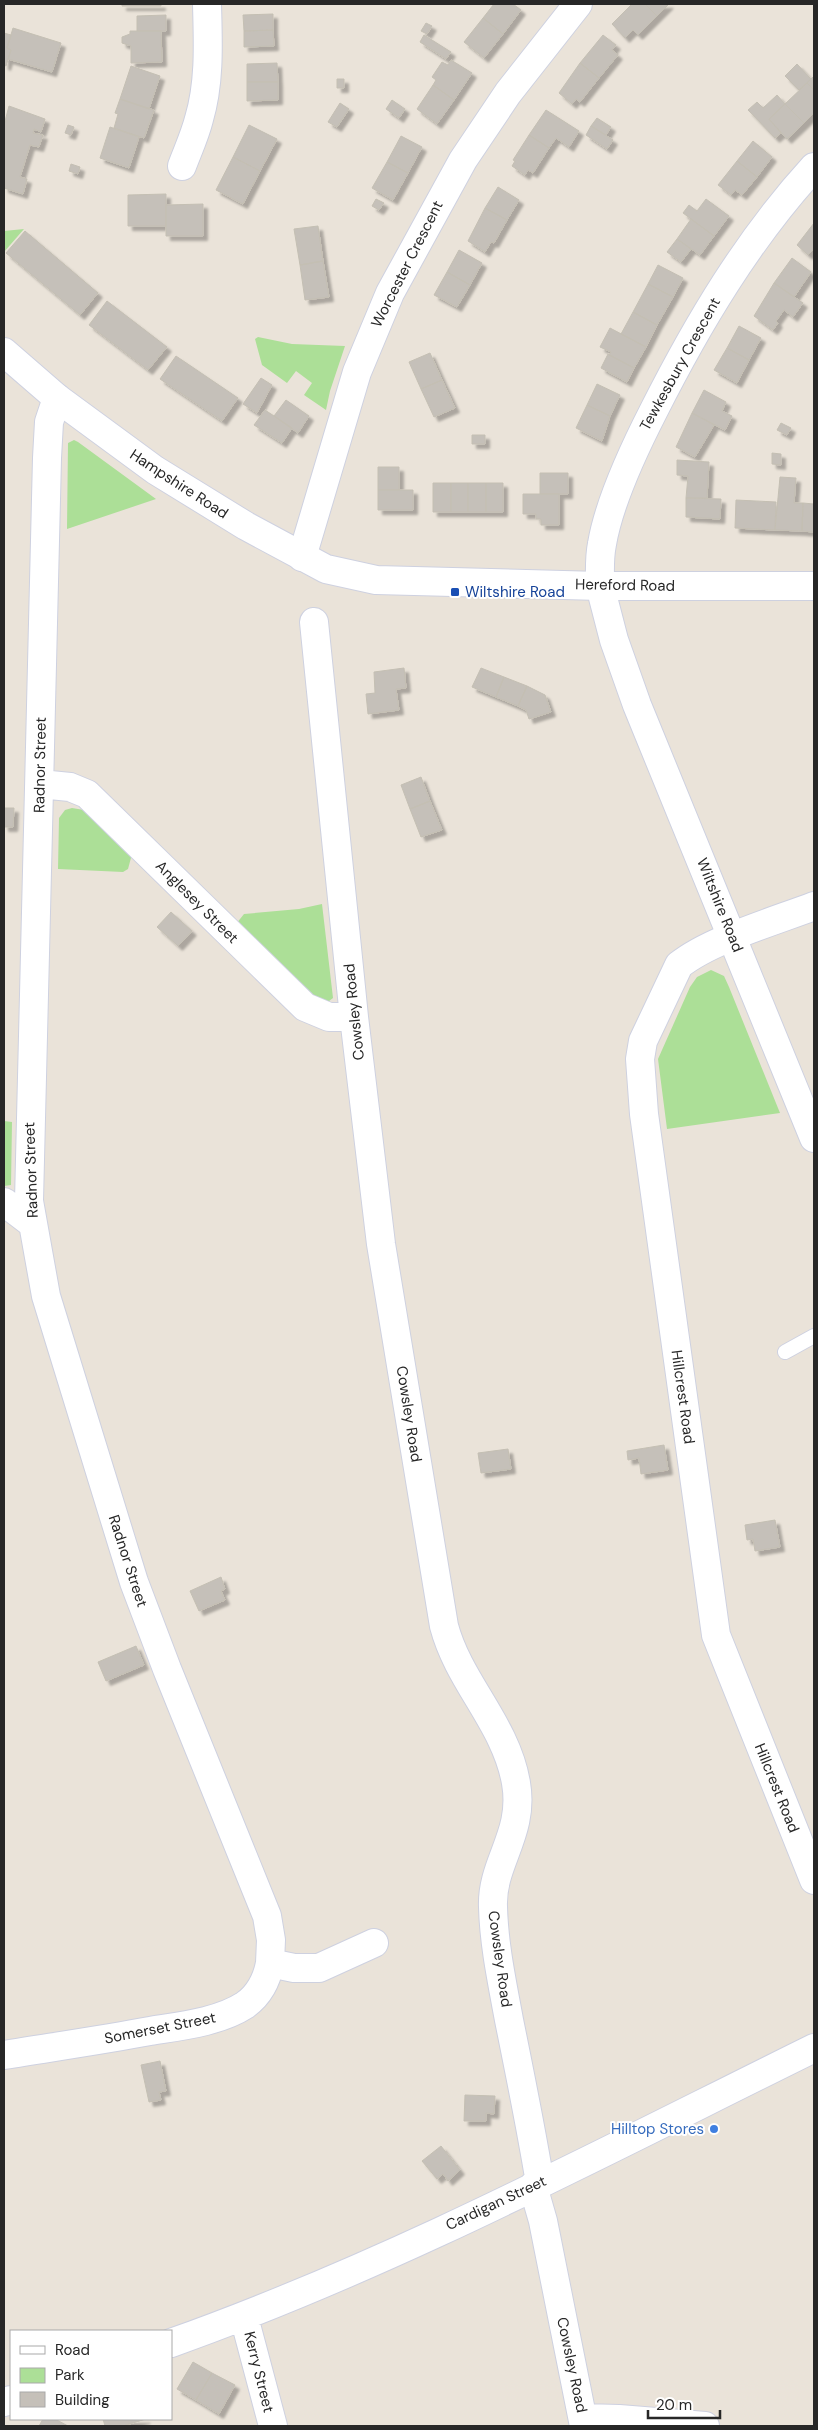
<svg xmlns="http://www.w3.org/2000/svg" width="818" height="2430" font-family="'DM Sans',sans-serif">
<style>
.green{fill:#acdf97}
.building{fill:#c5c0b9;stroke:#c4bfb3;filter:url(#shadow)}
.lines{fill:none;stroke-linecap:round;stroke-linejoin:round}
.lane-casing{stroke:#ced1e0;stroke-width:16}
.street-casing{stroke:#ced1e0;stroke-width:30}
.secondary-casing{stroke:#ced1e0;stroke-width:30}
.lane{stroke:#fff;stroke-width:14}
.street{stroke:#fff;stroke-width:28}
.secondary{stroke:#fff;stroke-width:28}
.transit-dot{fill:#1a4fb4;stroke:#fff;stroke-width:2}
.shop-dot{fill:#3f7fe0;stroke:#fff;stroke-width:2}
.labels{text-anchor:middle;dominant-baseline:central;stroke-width:4;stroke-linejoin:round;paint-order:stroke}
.street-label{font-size:15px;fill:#272727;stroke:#fff}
.transit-label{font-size:15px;fill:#164399;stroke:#fff;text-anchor:start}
.shop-label{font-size:15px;fill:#366cbe;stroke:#fff;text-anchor:end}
</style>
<defs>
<filter id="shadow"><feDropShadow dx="4.5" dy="4.5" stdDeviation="1" flood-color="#0004"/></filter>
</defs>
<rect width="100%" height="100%" fill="#eae3d9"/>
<path class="green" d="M24,229L4,252V231Z
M258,337L292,344L345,346L330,391L326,410L304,395L312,383L296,371L287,383L262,365L255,339Z
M74,440L78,442L156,499L67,529L68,443Z
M72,808L84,810L132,854L128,869L123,872L58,869L59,818L65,810Z
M322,904L333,998L329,1001H317L236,924L244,914L299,909Z
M711,970L724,976L729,987L780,1113L667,1129L658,1059L690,987L697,977Z
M4,1121L12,1122L11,1185L4,1186Z"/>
<path class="building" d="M122,4H161V6H122Z
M494,4H513L521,10L503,34L483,18Z
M632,4H645L657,16L638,35L633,30L625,38L612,24Z
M645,4H669L657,16Z
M273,14V30L244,31L243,15Z
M166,15V31H137V16Z
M483,18L503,34L484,58L464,42Z
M426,23L432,26L427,34L421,31Z
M13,28L61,43L52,72L8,59L11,50L7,48Z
M273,30L274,46L244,47V31Z
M130,31H161L162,62L131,63V46L122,43V37L130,34Z
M4,33L11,35L7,48L11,50L6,66L4,65Z
M424,35L451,52L446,59L420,42Z
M603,35L616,45L612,50L618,55L599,78L580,63Z
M451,60L472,73L454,100L433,85L436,80L432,77L442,62L448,65Z
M277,63L278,82H247V64Z
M580,63L599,78L580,102L576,99L572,104L559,93Z
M797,64L811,79L799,90L785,76Z
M131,66L160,76L149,109L120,99Z
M814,76V90L807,83Z
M337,79H344V88H337Z
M247,82H278V100L247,101Z
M807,83L814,90V113L804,123L785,104Z
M433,85L454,100L437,124L417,109Z
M777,95L785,104L769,119L781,133L775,138L748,110L757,102L763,108Z
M120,99L154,110L144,138L114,128L118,114L115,113Z
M392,100L405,109L399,118L386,109Z
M340,103L349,109L337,127L328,122Z
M785,104L804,123L787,139L769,119Z
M9,106L45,119L41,132L34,129L33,133L43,135L39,147L30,145L20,177L27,179L23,194L4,188V125Z
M546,110L579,131L569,147L556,138L549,148L529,135Z
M597,118L611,127L606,135L591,126Z
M68,125L74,127L71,135L65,133Z
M249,125L277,139L260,171L233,157Z
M591,126L613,140L607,149L586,135Z
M110,127L139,137L129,168L100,158Z
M529,135L549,148L533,173L528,170L525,175L512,166L515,161L513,160Z
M401,136L422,147L408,173L387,162Z
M753,141L772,157L757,177L737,161Z
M233,157L260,171L243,204L216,190Z
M737,161L757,177L742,195L735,190L731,195L718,185Z
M387,162L408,173L393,200L372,188Z
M71,164L80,167L78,174L69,171Z
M498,187L519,200L507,220L485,208Z
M166,194V226H128V195Z
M376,199L384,203L379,210L372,206Z
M706,199L729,216L714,236L683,213L689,205L697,211Z
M203,204V236H166V205Z
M485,208L507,220L494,243L491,242L485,252L468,241Z
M691,219L714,236L700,255L677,239Z
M814,223V249L808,255L797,245Z
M318,226L323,261L300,265L294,229Z
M25,231L98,293L80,315L6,253Z
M677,239L691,249L681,262L667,252Z
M459,250L482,263L470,285L447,272Z
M792,258L811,272L794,297L774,283Z
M323,261L329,297L305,300L300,265Z
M658,265L683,278L673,297L648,284Z
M447,272L470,285L457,307L434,295Z
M774,283L803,303L793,317L784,310L776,321L778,323L773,330L754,316Z
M648,284L673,297L657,325L633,312Z
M107,301L167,347L148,370L89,325Z
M633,312L657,325L646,347L621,334Z
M739,326L761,338L749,360L727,348Z
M610,328L646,347L634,368L609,355L611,352L600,347Z
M727,348L749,360L737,383L714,370Z
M430,353L442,380L421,389L409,362Z
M608,354L634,368L627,382L601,368Z
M176,356L238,398L222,421L160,379Z
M261,378L272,385L257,413L243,404Z
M442,380L455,408L434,417L421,389Z
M597,384L620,395L610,416L587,405Z
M704,390L726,402L722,411L732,416L725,430L692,413Z
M286,400L309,416L298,433L274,416Z
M587,405L610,416L602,441L576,428Z
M265,410L292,428L282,443L254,425Z
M692,413L714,425L695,457L676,447Z
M781,423L791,428L787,435L777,430Z
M472,435H485V444H472Z
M772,453L781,454V465L772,464Z
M677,460L709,462L707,498H686L688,476L677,475Z
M378,467H399V490H378Z
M540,473H568V494H540Z
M780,477L796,478L794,503H803L802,531L775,530Z
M433,483H451V512H433Z
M451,483H468V512H451Z
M468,483H486V512H468Z
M486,483H503V512H486Z
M378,490H413V510H378Z
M523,494H559V525H541V519H536V514H523Z
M686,498L721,499L720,519L686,517Z
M736,500L776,502L775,530L735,528Z
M803,503L814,504V532L802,531Z
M404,668L406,688L396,689L399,710L368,714L366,694L375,693L374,672Z
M481,668L504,677L496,697L472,687Z
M504,677L527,686L518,706L496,697Z
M527,686L545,695L551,712L529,719L526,710L518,706Z
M421,777L430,801L410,809L401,785Z
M430,801L442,830L421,837L410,809Z
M4,808H14L13,827H4Z
M171,912L192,931L178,946L157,927Z
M664,1445L668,1470L641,1474L639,1458L628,1460L627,1451Z
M508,1449L511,1469L481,1473L478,1453Z
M775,1520L780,1547L755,1551L753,1539L747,1540L745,1525Z
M221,1577L225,1589L221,1591L225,1600L199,1611L190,1591Z
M136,1646L144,1665L106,1681L98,1662Z
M160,2061L166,2091L159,2092L161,2100L149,2102L141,2065Z
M465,2095L495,2096L494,2114L486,2113V2121H464Z
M441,2146L460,2170L448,2181L443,2174L437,2179L422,2161Z
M193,2362L212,2373L196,2400L177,2389Z
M212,2373L235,2385L219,2414L196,2400Z
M43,2419H55L68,2426H39Z
M103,2419H146L123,2426H105Z"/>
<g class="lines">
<g class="lane-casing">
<path id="lane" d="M785,1352L814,1336"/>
</g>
<g class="street-casing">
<path id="street" d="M182,166C188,150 195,135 199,119C210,82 208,42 207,4
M57,398L49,422L47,458L29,1201L46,1296L134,1582L167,1669L267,1916L271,1940L270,1963
M302,557L357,372L390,293L463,160L508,93L578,4
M600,586C600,572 599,558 602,544C609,502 634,449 654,410C698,323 748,239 814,167
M314,622L354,1017L381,1244L444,1626C459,1683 506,1724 516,1783C525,1834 491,1863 493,1907C494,1945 502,1982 509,2020C520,2074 531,2128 540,2183
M40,784L70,787L87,794L305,1007L329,1017H354
M814,906C775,921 710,940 679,965L643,1041L640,1059L644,1114L716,1635L814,1880
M4,1202L33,1224
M4,2055C53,2047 102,2040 150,2031C181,2026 219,2022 245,2005C259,1995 267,1979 270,1963L294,1968H319L374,1943
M533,2186L543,2221L584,2426
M244,2317L273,2426
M171,2343C393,2264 603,2152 814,2048
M4,2402L11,2400
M583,2418L619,2419L705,2426"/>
</g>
<g class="secondary-casing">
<path id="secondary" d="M4,352L57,398L155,470L246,526L326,569L376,580L600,586H814
M600,586L614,640L637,705L814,1138"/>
</g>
<use href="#lane" class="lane"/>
<use href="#street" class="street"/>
<use href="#secondary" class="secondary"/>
</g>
<rect class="transit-dot" x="450" y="587" width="10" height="10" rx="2.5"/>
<circle class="shop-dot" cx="714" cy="2129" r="5"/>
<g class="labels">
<g class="street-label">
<text transform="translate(407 264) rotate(-63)">Worcester Crescent</text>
<text transform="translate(680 364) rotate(-61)">Tewkesbury Crescent</text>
<text transform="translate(179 484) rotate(33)">Hampshire Road</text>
<text transform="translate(625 585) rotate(1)">Hereford Road</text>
<text transform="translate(40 765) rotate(-89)">Radnor Street</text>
<text transform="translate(197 902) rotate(45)">Anglesey Street</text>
<text transform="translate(720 905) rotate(68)">Wiltshire Road</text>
<text transform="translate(354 1012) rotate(-96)">Cowsley Road</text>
<text transform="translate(31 1170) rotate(-92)">Radnor Street</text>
<text transform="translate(683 1397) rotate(82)">Hillcrest Road</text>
<text transform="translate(409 1414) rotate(81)">Cowsley Road</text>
<text transform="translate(128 1561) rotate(72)">Radnor Street</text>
<text transform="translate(777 1788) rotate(68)">Hillcrest Road</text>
<text transform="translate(500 1959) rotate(82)">Cowsley Road</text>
<text transform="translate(160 2028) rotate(-11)">Somerset Street</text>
<text transform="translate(496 2203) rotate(-25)">Cardigan Street</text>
<text transform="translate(572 2365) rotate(78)">Cowsley Road</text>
<text transform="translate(259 2372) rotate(76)">Kerry Street</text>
</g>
<g class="transit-label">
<text x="465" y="592">Wiltshire Road</text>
</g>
<g class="shop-label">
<text x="704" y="2129">Hilltop Stores</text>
</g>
</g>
<rect width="818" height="2430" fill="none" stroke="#272727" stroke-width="10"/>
<rect x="10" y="2330" width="162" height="90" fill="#ffffff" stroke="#a9a9a9"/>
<rect x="20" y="2346" width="25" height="8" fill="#ffffff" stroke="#a9a9a9"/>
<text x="55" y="2355" font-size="15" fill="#272727">Road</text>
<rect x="20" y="2368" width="25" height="15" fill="#acdf97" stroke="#a9a9a9"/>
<text x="55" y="2380" font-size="15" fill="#272727">Park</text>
<rect x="20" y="2392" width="25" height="15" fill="#c5c0b9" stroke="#a9a9a9"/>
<text x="55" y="2405" font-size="15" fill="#272727">Building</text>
<path d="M648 2410v8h72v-8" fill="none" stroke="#272727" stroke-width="2.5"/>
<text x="656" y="2410" font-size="15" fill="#272727" stroke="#ffffff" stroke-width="4" paint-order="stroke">20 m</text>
</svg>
